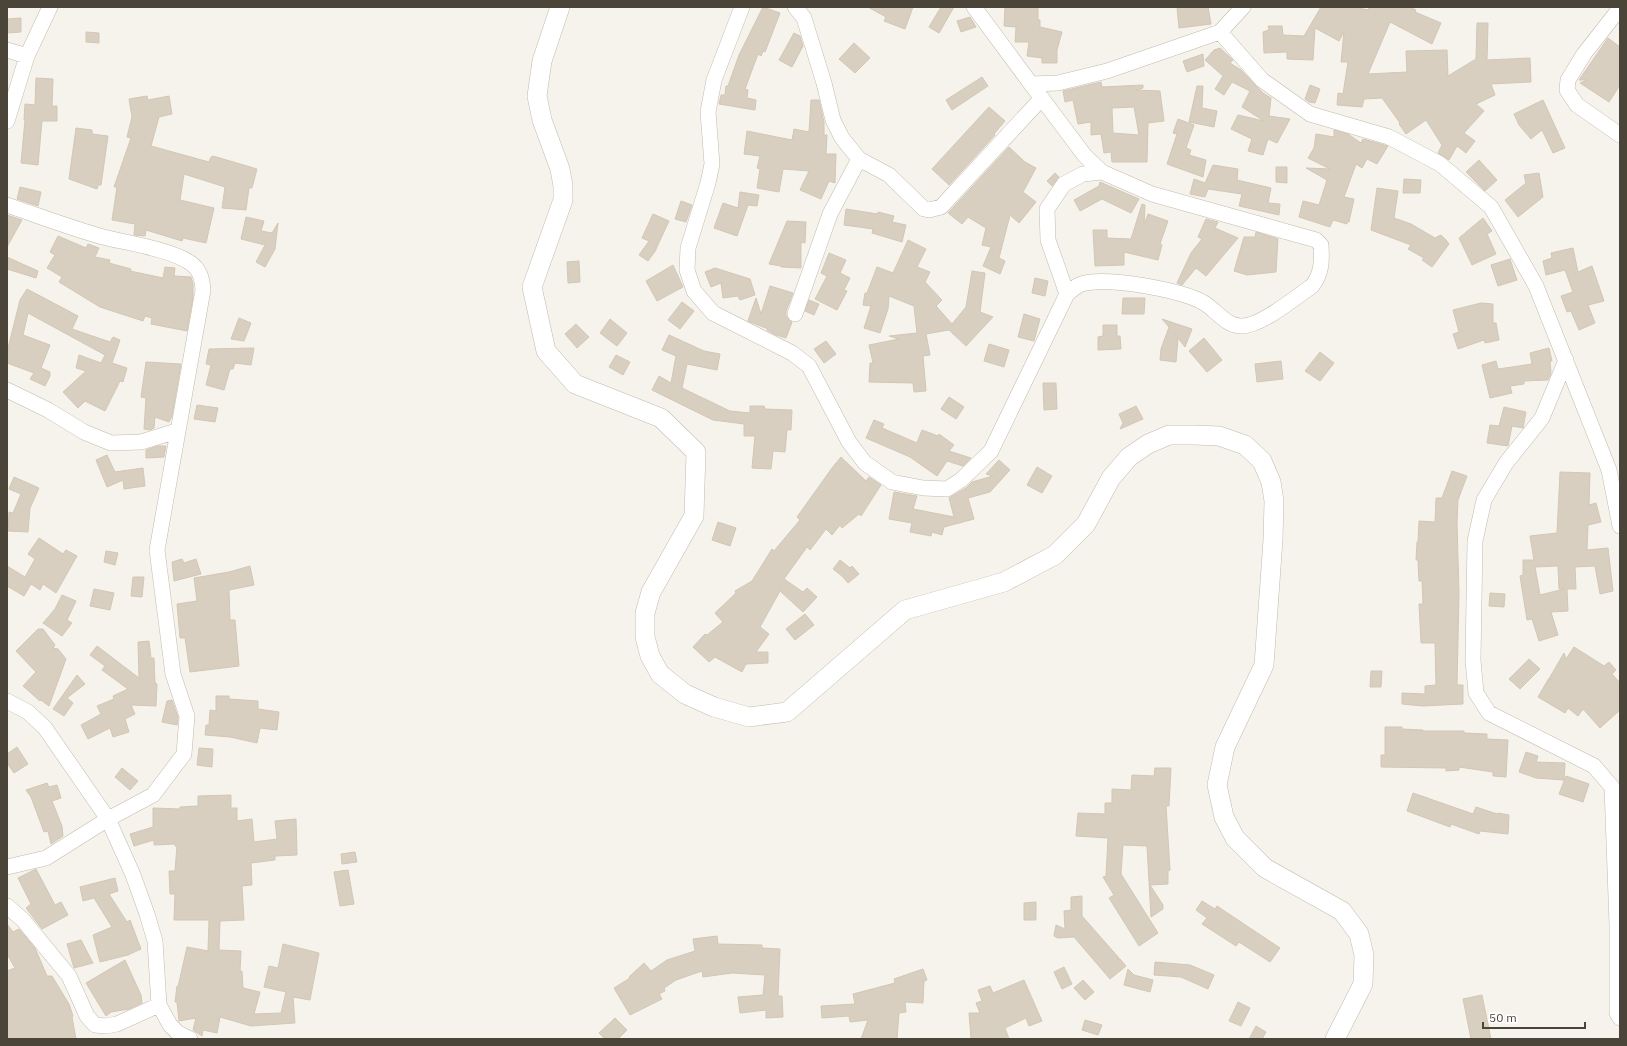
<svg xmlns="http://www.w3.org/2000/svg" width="1627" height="1046" font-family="'IBM Plex Sans',sans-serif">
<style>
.building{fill:#d8cfc1;stroke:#d3c7b4;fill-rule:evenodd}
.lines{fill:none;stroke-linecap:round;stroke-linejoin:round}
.minor-casing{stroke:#c2bbae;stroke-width:16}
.tertiary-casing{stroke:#c2bbae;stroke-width:20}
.minor{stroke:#fff;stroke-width:15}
.tertiary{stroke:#fff;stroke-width:19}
</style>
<rect width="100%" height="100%" fill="#f6f3ec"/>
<path class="building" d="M763,7L780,13L765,52L763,51L761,56L758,54L745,89L748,90L747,98L756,100L755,110L719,104L721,95H725L726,86H728L739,55Z
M868,7H913L905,29L884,21L886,17Z
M941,7H954L939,33L929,27Z
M1005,7H1038V20H1040V27L1062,32L1057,50V63H1042V58L1027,56L1029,42H1015L1016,27L1004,26Z
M1177,7H1208L1211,24L1179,28Z
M1321,7H1354L1368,10L1369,7H1410L1416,10L1415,12L1441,23L1432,44L1390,22L1368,74L1407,72L1406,51L1447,50L1448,76L1476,59L1477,23H1488L1487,60L1530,58L1531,82L1491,84L1495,95L1476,104L1484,111L1464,133L1475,141L1466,153L1457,146L1449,160L1438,153L1442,145L1426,120L1406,134L1399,124L1400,123L1382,98L1364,99L1362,107L1337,105L1338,93L1343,94L1348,62H1341L1344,32L1339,41L1315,28L1313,60L1287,59V52L1264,53L1263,32L1269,30L1268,26H1282L1283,35L1304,36Z
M970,17L976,27L961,32L957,21Z
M21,18V32L7,33V19Z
M86,32L99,33V43L86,42Z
M794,33L800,36L803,46L792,67L779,60Z
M1608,38L1620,47V85L1609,102L1580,83L1587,80H1579Z
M854,43L870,58L855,73L839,59Z
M1220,48L1233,60L1230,63L1241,70L1263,93L1271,98L1269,116L1290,119L1277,143L1268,139L1263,155L1248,151L1252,139L1231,129L1238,115L1264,121L1242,107L1250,91L1232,82L1224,95L1215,89L1223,76L1205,60L1214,50Z
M1203,54L1204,66L1187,72L1183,61Z
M982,77L988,86L952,110L946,100Z
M36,78L53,79L52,106H57V121H42L38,165L21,163L25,120H24L25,104L35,105Z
M1101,82L1102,87L1143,85V88L1136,90L1160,91L1164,121L1148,123L1147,162H1112L1111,152L1104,153L1101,134L1091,135V122L1078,124L1073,100L1065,102L1063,91ZM1134,107L1139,135L1113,133L1112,108Z
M1310,85L1320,89L1315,103L1309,102L1305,99Z
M1197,86H1203L1202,108L1217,111L1214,127L1189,122Z
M147,96L148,100L169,96L172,114L159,117L151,146L209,162L211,157L213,156L257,169L252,188H249L246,210L222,208L225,187L184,174L180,200L214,208L206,243L183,238L182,241L146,230L145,236L134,235L135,224L112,220L117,187H114L131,138L127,137L132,117L129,99Z
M811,100H819L824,122V135H827L826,154H836L835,183L829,181L821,199L800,190L809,171L783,169L779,192L757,188L760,169L757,168L760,156L744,154L747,131L792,140L794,129L809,132Z
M1543,100L1565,148L1553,153L1542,130L1531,139L1519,125L1514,114Z
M989,107L1005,121L994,134L995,135L949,185L932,169Z
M1178,119L1194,125L1186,148L1191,150L1189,155L1206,160L1203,177L1167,164L1177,134L1173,133Z
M76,128L92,130V134L108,136L101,185H98L97,189L69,179Z
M1334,130L1348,134L1361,143L1363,139L1388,146L1377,164L1367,159L1362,168L1356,164L1344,197L1354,199L1349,222H1347V224L1333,220L1330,227L1299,217L1303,201L1319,205L1327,180L1306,168L1330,169L1308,158L1314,148L1316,134L1334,137Z
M1009,147L1025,162L1036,168L1023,192L1036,202L1019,223L1010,215L999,258L1005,261L1000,274L983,266L991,247L982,245L986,228L968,217L962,224L948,213Z
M1479,160L1497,180L1485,191L1466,172Z
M1213,165L1238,169L1237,180L1271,188L1268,203L1280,204L1279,215L1239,206L1242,194L1208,189L1205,197L1190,194L1194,179L1205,183Z
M1276,167H1287V183L1276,182Z
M1055,173L1059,177L1052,186L1047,181Z
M1539,173L1543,197L1518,217L1505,200L1526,183L1524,175Z
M1404,179L1421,180L1420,193H1403Z
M1100,182L1139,199L1131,213L1102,199L1080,211L1074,200L1099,186Z
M20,187L41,192L38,206L17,199Z
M1377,188L1398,191L1394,218L1411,224L1435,238L1441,235L1446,240L1449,244L1432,267L1422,260L1424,258L1408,249L1411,245L1371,230Z
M740,192L759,195L757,206L748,205L737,236L714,228L723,203L738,208Z
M681,201L692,205L686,222L675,219Z
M1142,204L1145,205L1144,225L1148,214L1168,221L1160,244L1162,245L1158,260L1124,252V265L1095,266L1093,230H1107V238L1131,239Z
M846,209L878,214V212L894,216L892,222L906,225L902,242L872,233L873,229L844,225Z
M653,214L669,221L656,249V250L648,261L639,255L649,241L642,238Z
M7,215L22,220L7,247Z
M246,217L264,221L261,231L272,233L278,223L275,249L265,267L256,262L265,245L241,239Z
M1483,218L1492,231L1487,234L1496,254L1472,265L1459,238Z
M1206,219L1218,222L1215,228L1238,238L1206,276L1196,268L1182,285L1177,283L1191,253L1202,239L1198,237Z
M787,221L806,222L805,243L801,242V268L781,267V266L769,264Z
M1256,232L1278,239L1276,272L1247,275L1234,271L1244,237H1255Z
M58,236L86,248L88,244L99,248L95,257L110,260L109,263L131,269L130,271L163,278L165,267L175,268L174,276L191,277L193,284V297L187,331L151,324L152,318L145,316L143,321L100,307L59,282L62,277L47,268L55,255L50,252Z
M908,240L926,249L917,267L930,272L925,282L942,300L936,306L952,324L966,307L972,271L985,273L980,312L993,317L966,346L949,330L926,334L930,355L923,356L926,391L914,392L913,383L869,382L870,363H873L869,345L899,339L889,336L917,333L914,306L889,296L888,309L880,333L864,328L871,306L863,305L865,293H867L877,267L893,273Z
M1573,248L1578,272L1592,266L1604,301L1588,305L1595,323L1579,330L1571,311L1567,312L1561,296L1573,292L1565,270L1546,275L1543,261L1552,258L1551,253Z
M829,253L846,260L840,273L850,278L844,290L847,291L837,310L815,299L827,276L821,273Z
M7,257L38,271L36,278L7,269Z
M1510,259L1517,280L1498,286L1491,265Z
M579,261L580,282L568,283L567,262Z
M673,265L683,287L657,301L646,281Z
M715,268L750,279L755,295L740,300L738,296L723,298L721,283L711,287L705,272Z
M1035,278L1048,281L1045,296L1032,293Z
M770,286L793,293L786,311V316L792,322L786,338L776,335L767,330L768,329L748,321L756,298L761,314Z
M27,289L78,316L72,329L110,342L113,337L120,340L112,363L127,368L123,382L120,381L105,411L85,401L78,408L63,392L86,371L76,368L79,355L101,363L105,355L28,313L23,335L50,345L41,368L50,372V376L45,386L30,379L34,373L7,363V352L20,300Z
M1123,298H1145L1144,314H1122Z
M809,300L819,304L814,315L805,311Z
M682,302L694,311L680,329L668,320Z
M1481,303L1493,304V323H1496L1499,340L1485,343L1484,340L1458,349L1453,334L1459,332L1453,310Z
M1024,314L1040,319L1034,341L1018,337Z
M239,318L251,323L244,341L231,339Z
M610,319L627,333L617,346L600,333Z
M1162,319L1192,329L1185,347L1178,338L1176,362L1160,360L1161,349L1169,327Z
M576,324L589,337L577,348L565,334Z
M1103,325H1117V336H1120L1121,349L1098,350V337L1103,336Z
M669,335L704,351L720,354L717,370L687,364L682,388L730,411L750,413V406H764L765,409L792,410L791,430H787L785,452L773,451L771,469L752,468L755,436H744V424L713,420L652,390L659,376L671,383L676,356L662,350Z
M1204,338L1222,360L1207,372L1189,351Z
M826,341L836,354L824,363L814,349Z
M989,344L1009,350L1004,367L984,361Z
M254,348L251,365L235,363L233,369H230L224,390L206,385L211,365L206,364L209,349Z
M1549,348L1552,361H1550L1551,373L1548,380L1524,381V384L1510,386L1512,393L1490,398L1482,365L1496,361L1498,369L1532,364L1530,353Z
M1320,352L1334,363L1320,381L1305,371Z
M616,355L630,362L623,375L609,367Z
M1281,361L1283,379L1257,382L1255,364Z
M146,362L181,364L172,416L169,422L155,417L154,428L150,430L144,429L146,398L141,397Z
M1043,383H1056L1057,409L1044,410Z
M949,397L964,407L956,419L941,409Z
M197,405L218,408L215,422L194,419Z
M1136,406L1143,419L1120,429L1123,423L1119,414Z
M1504,407L1526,412L1523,428L1512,426L1508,446L1487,443L1490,425L1499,426Z
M874,420L884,424L882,428L917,443L922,430L938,436L939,434L954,445L949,451L971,458L963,466L947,461L937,476L910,457L866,438Z
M158,446H166L164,457L146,458V450Z
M107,455L115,472L143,468L145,486L124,489L123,480L107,487L96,460Z
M841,457L866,481L869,477L881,485L861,516L859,514L842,528L840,525L832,535L826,529L810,550L807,547L784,579L803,592L807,588L817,597L803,612L780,591L760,627L769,634L756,652H768V663L746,664L742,672L715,657L709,662L693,647L705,634L707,635L723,622L715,613L736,593L735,591L752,581L772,549L774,551L800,520L797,517L832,468Z
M999,460L1010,470L990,492L968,498L974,519L944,527L942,535L932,532L931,536L910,532L912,523L889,519L894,492L917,496L913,509L954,517L949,498L966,488L972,482L993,476L986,474Z
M1037,467L1052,476L1042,493L1027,485Z
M1452,471L1467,476L1458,500L1457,523L1459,593L1457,685H1463V704L1423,706L1402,704V693L1425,694V686L1436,685L1435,643H1421L1419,604H1423L1422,581H1419L1418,560H1416L1417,542H1418L1419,521L1435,522L1436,498H1442Z
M1560,472L1590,473L1589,505L1596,503L1601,522L1588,525L1587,550L1608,548L1613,591L1600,594L1595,566L1575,567L1576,589H1567L1568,611L1551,612L1558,635L1539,641L1532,619L1527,620L1520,576L1523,575V560H1534L1530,536L1557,533ZM1558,566L1559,589H1564L1540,595L1535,567Z
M14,477L39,488L30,508L28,532L8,531L9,512L13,513L21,494L9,489Z
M718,522L736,528L730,546L712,540Z
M39,538L63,554L66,550L77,556L56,593L43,584L40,590L31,584L24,596L7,586V566L25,577L35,559L28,554Z
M106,551L118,553L115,565L104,562Z
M182,559L184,563L196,559L201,574L174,581L172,562Z
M840,560L850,568L852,566L859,574L848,583L842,576L833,569Z
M250,566L254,585L229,590L230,620H235L239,666L190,672L185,638H180L177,604L197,601L194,578L229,572Z
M133,577H144L142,597L131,596Z
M94,589L114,593L110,610L90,606Z
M1490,593L1505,594L1504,607L1489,606Z
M62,595L76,601L67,620L72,623L62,636L43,623L55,609Z
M805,614L814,625L795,640L786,629Z
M38,629H43L55,645L53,648L58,649L66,659L49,706L41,700L40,701L23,686L36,672L16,651Z
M149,641L151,658H154L155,683L157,684L156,706L131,705L135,714L125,719L129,732L113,737L110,728L88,739L81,725L101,714L97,706L114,699L113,696L128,689L102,670L105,666L90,655L97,646L139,678L138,642Z
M1574,647L1604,666L1609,662L1616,670L1612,674L1620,683V710L1600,728L1583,709L1578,716L1568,708L1565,713L1538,697L1549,678L1551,680L1550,677L1564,653L1566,659Z
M1529,659L1540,669L1520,689L1509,679Z
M1371,671H1382L1381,687H1370Z
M77,675L85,684L67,698L73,703L64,716L53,709Z
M216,696H229V699L258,701V709L279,712L277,730L260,728L257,743L230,737L205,735L206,725H209L210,710L216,711Z
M172,700L178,717L177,725L162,722L167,701Z
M1385,727H1402V729L1423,730V731H1464V733L1487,734V739L1508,740L1506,777L1493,776V772L1459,767V770L1446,771V768L1381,767V755H1385Z
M17,747L28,764L14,773L7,763V754Z
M199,748L213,749L212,767L197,765Z
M1526,752L1538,756L1536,762L1565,763L1564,780L1536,778L1519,772Z
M122,768L138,781L130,790L115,777Z
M1155,768H1171L1169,806H1166L1170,870L1168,871V884L1150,885L1163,905V909L1151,917L1147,846L1123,845L1121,874L1158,933L1139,946L1109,898L1114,895L1103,877L1106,876L1108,838L1076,836L1078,813L1105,814V803H1112V789L1131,790L1132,775L1154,776Z
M1566,776L1589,784L1583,802L1559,794Z
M47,783L49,787L57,785L61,798L52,801L62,826L63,836L51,844L48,831L44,832L31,797L26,790Z
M1413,793L1473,814L1476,807L1497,814L1498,813L1509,815L1508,834L1480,831L1479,834L1451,824L1450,827L1407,811Z
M231,795V808H237V821L252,819L254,842L277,839L275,821L296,819L297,855L275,856V860L251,863L252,885L242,886L244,920L220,921L219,950L241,951L240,971H242L243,988L260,992L254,1014L281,1013L286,992L264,987L269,966L278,968L283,944L319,953L310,1000L293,997L295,1023L251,1026L220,1017L217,1033L203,1030L202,1036L193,1030L196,1018L179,1021L177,1002H175L177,986L178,987L187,947L208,951L209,920H174L175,894H170L169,871H175L177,846H175V844L154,845V840L134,846L130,834L153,827V808L180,809V807L198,806V796Z
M355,852L357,862L342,864L341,854Z
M36,869L55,905L61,902L68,915L42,929L26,908L31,904L18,878Z
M348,870L354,904L340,906L334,872Z
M115,878L118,891L109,894L127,922L130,920L141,949L128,955L100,962L93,935L112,927L94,898L83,901L80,887Z
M1082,896V916L1119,958L1117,959H1120L1126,966L1110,979L1074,937L1058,938L1054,936L1056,925L1065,929L1064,911L1071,910V897Z
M1202,901L1215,909L1217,906L1280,948L1270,962L1239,942L1236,946L1202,924L1207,918L1196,910Z
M1036,902V920H1024V903Z
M7,924L13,932L19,929L35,948L47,976H52L69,1004L73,1016L72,1017L76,1039H7V971L15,968L7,954Z
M717,936L718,944L762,945V948L780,949L778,996H782L783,1017L766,1018V1010L740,1013L738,997L763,995L765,975L732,973L703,977L702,971L676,980L664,988L665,991L659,994L662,999L630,1015L614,988L630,978L629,977L644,963L651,971L667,960L695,951L693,939Z
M81,940L93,963L74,968L67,944Z
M125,960L141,995L142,1003L129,1009L111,1012L106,1016L86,983Z
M1155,962L1190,965L1214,975L1208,989L1181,977L1154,975Z
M1064,967L1072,984L1062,989L1054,972Z
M923,969L927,980L924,981L923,1003L905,1002L906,1012L899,1013L897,1039H861L868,1020L850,1022L849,1016L822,1018L821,1006L855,1004L853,994L895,983L894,979Z
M1128,969L1134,975L1153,980L1150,992L1124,985Z
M1024,980L1042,1021L1029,1026L1026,1018L1005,1028L1009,1039H971L969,1013H980L976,1003L982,1001L978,990L990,986L993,993Z
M1083,980L1094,992L1085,1000L1074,988Z
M1482,995L1491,1039H1471L1463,999Z
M1238,1002L1250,1008L1241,1026L1229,1021Z
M615,1018L627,1030L618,1039H605L599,1033Z
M1085,1020L1102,1025L1098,1035L1082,1030Z
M1256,1026L1266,1032L1262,1039H1249Z"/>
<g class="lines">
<g class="minor-casing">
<path id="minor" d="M742,7L714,80L708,112L712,164L708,183L688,248L687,270L694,291L713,313L792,353L809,366L849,442L865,463L892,482L923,488L947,489L961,480L991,451L1067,294C1071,291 1075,287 1079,285C1101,275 1184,290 1204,303C1216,310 1227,327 1242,326C1261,326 1296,297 1312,286C1322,274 1322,260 1321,245L1316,240L1152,194L1102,172L1085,156L1031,84
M795,7L804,18L824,83L833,120L842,138L859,159L889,175L924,209L929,210L941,207L1042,98
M974,7L1031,84L1058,83L1107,71L1220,32L1243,7
M1620,8L1584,54L1568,80L1567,90L1577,105L1620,135
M1220,32L1262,80L1310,114L1389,137L1440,164L1491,207L1536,286L1609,470L1620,526
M7,50L27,56L7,121
M27,56L50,7
M7,205C39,216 71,228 103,237C127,243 169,249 189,262C200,269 202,278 203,290L157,550L173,674L187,716L184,754L153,795L108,819L46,858L7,867
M1067,294L1048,240L1047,209L1064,184L1083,174L1102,172
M795,314L830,214L859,159
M1566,360L1542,418L1506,463L1484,500L1475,541L1473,660L1476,693L1489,713L1594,766L1612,787L1617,925V1013L1620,1018
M7,390L48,410L84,432L111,443L141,442L177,431
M7,701L28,712L45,728L108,819L133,875L147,914L155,941L159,1005L170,1025L178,1033L190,1039
M7,906L23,920L69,976L87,1016L95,1025L106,1026L117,1024L159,1005"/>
</g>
<g class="tertiary-casing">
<path id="tertiary" d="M560,7L542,61L537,96L542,120L560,169L563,186V200L532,287L546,351L575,384L661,418L696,452L694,516L651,592L645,613V637L650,656L660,674L685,694L714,707L749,717L787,712L905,610L1004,582L1055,555L1086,524L1111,478L1129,457L1148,444L1169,435H1193L1219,436L1245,445L1262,461L1271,482L1274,501L1273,540L1264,665L1225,747L1217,785L1224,817L1235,838L1265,868L1342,911L1359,934L1364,955L1363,984L1335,1039"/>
</g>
<use href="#minor" class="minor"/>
<use href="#tertiary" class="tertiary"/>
</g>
<rect width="1627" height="1046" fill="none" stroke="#4b4439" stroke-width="16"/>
<path d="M1483 1022v6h102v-6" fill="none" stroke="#4b4439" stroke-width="2"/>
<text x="1489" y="1022" font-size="12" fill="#4b4439" stroke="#ffffff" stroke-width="3" paint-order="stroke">50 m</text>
</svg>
